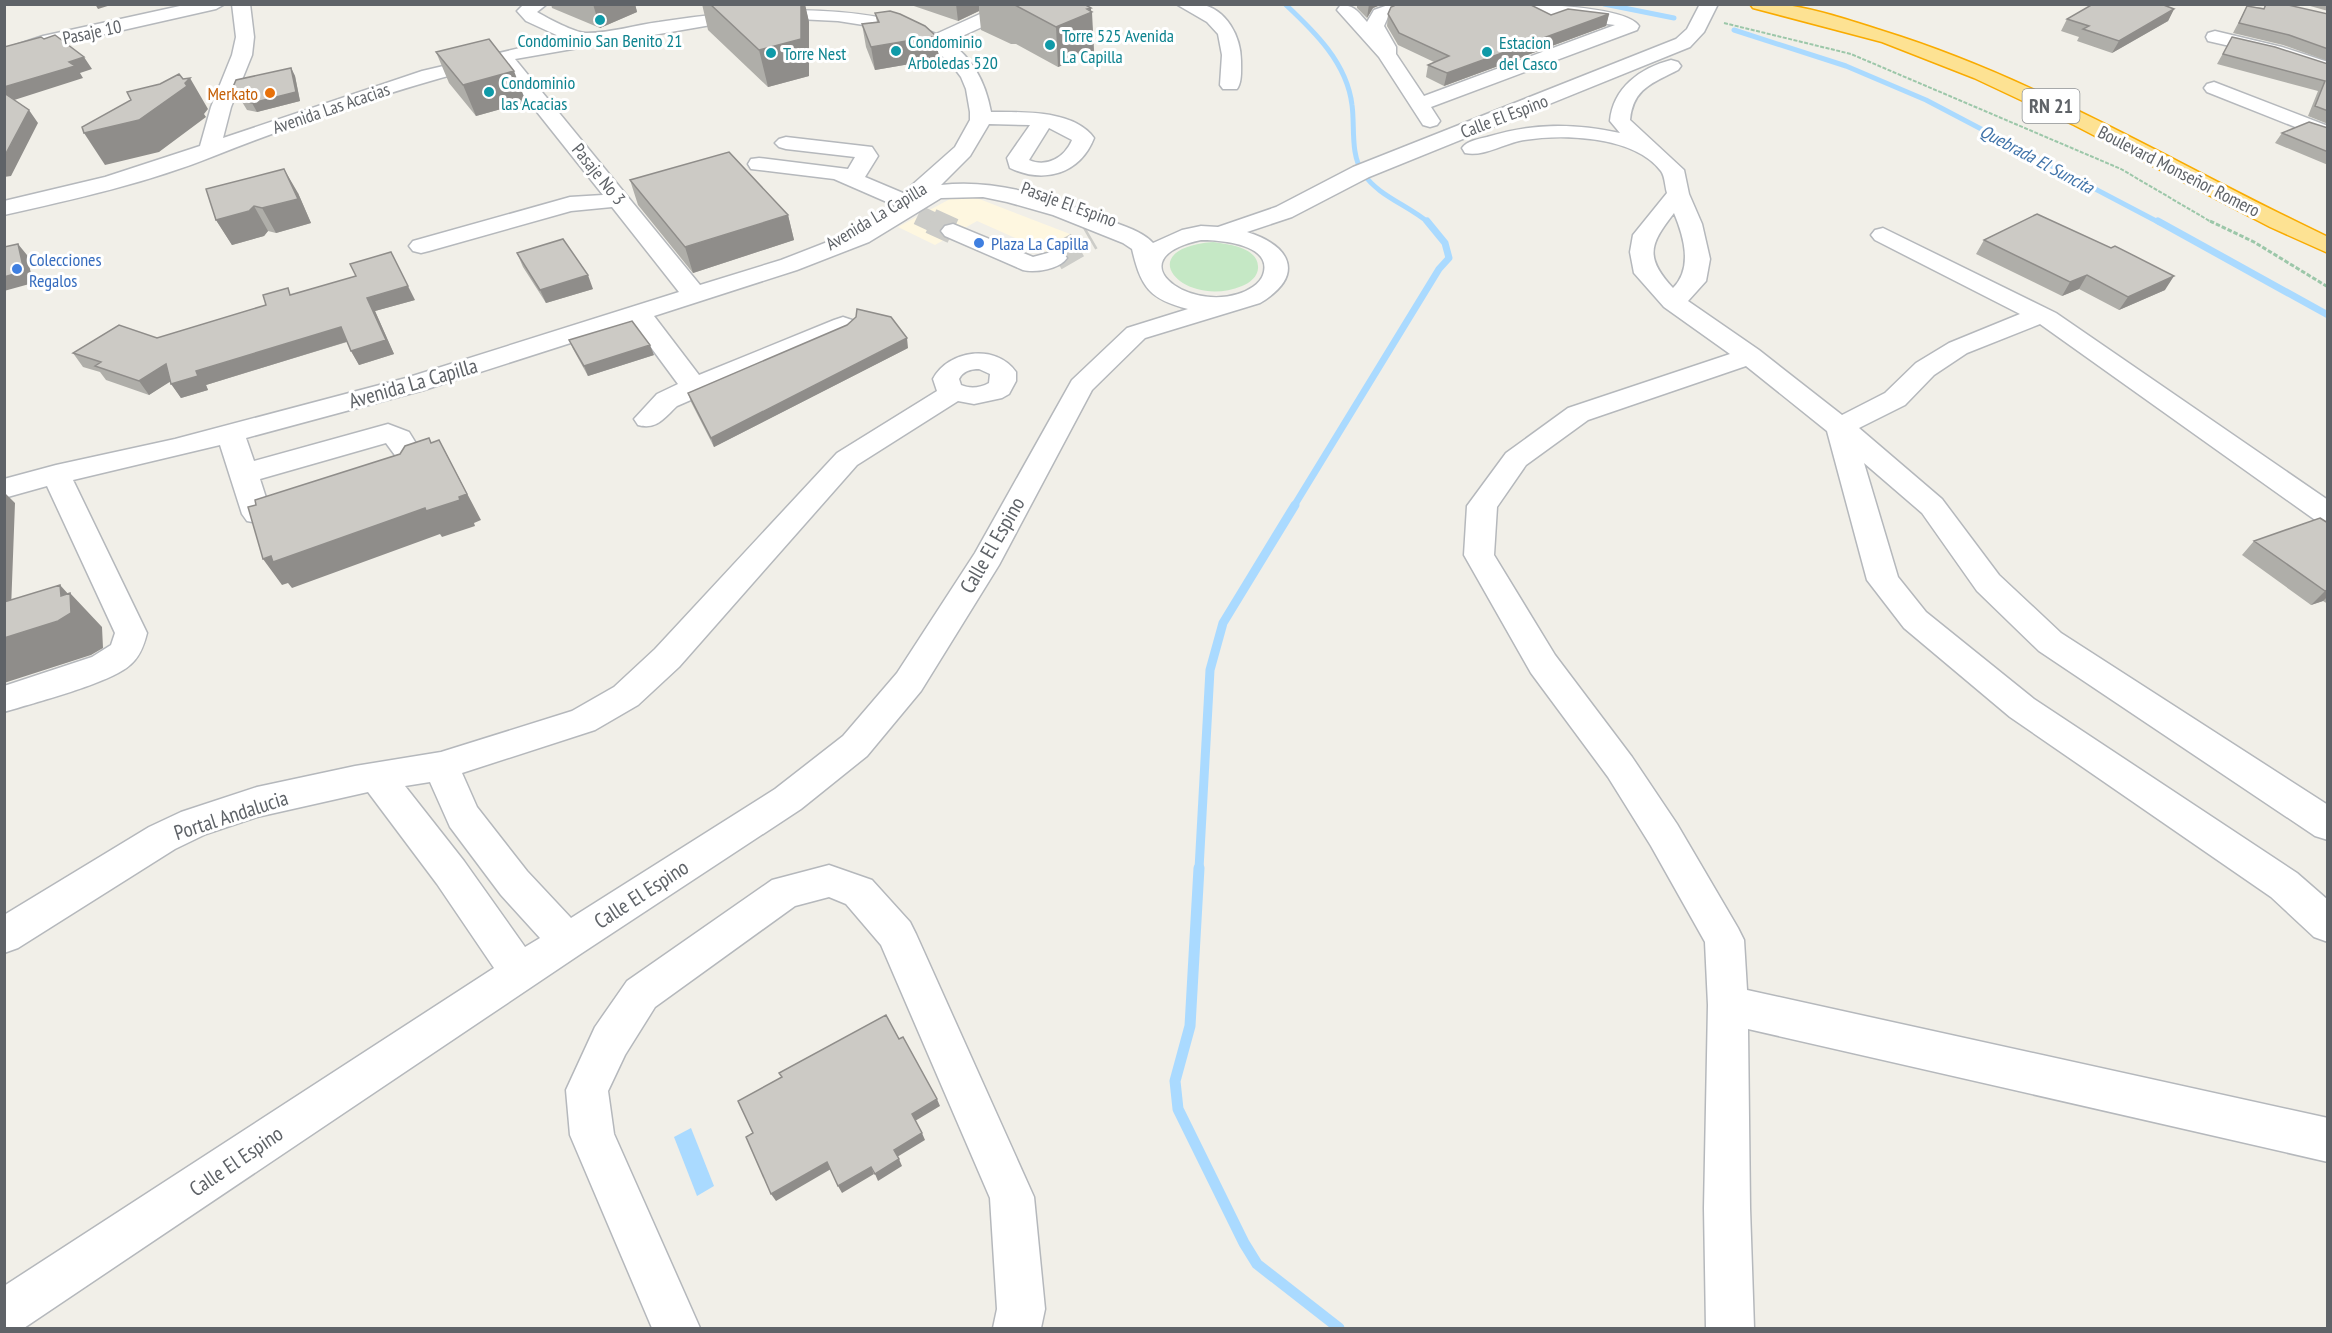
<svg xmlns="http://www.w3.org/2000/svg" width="2332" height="1333" font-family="'PT Sans Narrow',sans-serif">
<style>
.commercial{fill:#fef7e0}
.green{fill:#c5e8c5}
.water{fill:#aadaff}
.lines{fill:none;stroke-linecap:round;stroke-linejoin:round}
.stream-far3{stroke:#aadaff;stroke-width:5}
.stream-far2{stroke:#aadaff;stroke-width:7}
.stream-far1{stroke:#aadaff;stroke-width:9}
.stream{stroke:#aadaff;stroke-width:11}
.minor-tunnel-far1{stroke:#ccccc8;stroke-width:20;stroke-dasharray:20 10;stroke-linecap:butt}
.minor-tunnel{stroke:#ccccc8;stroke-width:26;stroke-dasharray:26 13;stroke-linecap:butt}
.minor-casing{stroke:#b5b8bc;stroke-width:3}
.highway-casing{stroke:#f9ab00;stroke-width:3}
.path-far1{stroke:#9cc7a9;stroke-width:2;stroke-dasharray:4 1.5;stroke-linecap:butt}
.path{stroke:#9cc7a9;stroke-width:3;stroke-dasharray:4.5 2;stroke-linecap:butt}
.minor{fill:#fff;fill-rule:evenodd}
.highway{fill:#fde293;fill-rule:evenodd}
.wall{fill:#afaea9}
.shaded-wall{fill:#8f8d8a}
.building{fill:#cccac5;stroke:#8f8d8a;stroke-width:1.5}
.culture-dot{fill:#0f9aa8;stroke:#fff;stroke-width:2}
.food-dot{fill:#e8710a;stroke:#fff;stroke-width:2}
.shop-dot{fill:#3f7fe0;stroke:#fff;stroke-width:2}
.labels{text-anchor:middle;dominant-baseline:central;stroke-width:6;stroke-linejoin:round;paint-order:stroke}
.far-street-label{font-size:18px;fill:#5f6368;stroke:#fff}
.far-culture-label{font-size:18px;fill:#0d838f;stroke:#fff;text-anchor:start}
.far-food-label{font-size:18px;fill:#c56008;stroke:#fff;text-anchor:end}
.far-water-label{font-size:18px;font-style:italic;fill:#4174aa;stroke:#fff}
.far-shop-label{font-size:18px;fill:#366cbe;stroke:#fff;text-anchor:start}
.shield{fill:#fff;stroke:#8f9295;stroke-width:1.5}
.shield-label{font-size:20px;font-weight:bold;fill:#5f6368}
.street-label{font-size:21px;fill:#5f6368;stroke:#fff}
</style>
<rect width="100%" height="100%" fill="#f1efe8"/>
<path class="commercial" d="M969,195L1083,239L1056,256L977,221L935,245L898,227L950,199Z"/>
<path class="green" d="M1213,242C1227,244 1257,247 1258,266C1259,276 1250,283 1242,286C1185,310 1128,249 1213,242Z"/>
<path class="water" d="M691,1128L714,1186L697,1196L674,1137Z"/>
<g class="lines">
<path class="stream-far3" d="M1285,4C1315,32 1347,63 1352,105C1355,126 1350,155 1363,173C1378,196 1408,205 1429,223
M1604,4L1674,18
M1734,30L1846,66L1926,100L2160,223"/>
<path class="stream-far2" d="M2158,221L2328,315
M1294,506L1439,269L1449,258L1445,243L1427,221"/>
<path class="stream-far1" d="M1199,869L1210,670L1223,623L1295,505"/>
<path class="stream" d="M1199,868L1190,1026L1175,1081L1178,1109L1244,1243L1257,1264L1339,1328"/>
<path class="minor-tunnel-far1" d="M918,215L935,223"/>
<path class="minor-tunnel" d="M931,221L953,231
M1055,258L1091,237"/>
<g class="minor-casing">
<path id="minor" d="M189,4H225L216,9L48,47L4,61V49L43,36Z
M232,4H250L254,37L252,55L231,107L223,138L422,71L563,38L526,21L517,11L524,4H547L537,12C547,18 577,34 587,33C610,33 636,25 659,22C742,9 858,0 936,34L1002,4H1027L1024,8L949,42C973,58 986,84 991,112C1022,112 1074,110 1094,138C1080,174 1044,184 1010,168L1007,158L1030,125L989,124L970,156L941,185C998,178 1055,199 1108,220C1123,226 1142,231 1153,243L1182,230L1201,226L1218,227L1276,207L1353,167L1676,39L1687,29L1700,4H1718L1704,32L1690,47L1369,177L1292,217L1247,232C1292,246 1305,276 1260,303L1145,338L1092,390L999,565L921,691L867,756L801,809L582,953L24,1328H4V1286L494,968L437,884L368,792L257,817L206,834L175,849L18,948L4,953V915L149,827L181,812L257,787L355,766L441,752L572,711L614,687L655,649L837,453L937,391L933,379C948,350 996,343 1016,372V381L1009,394L1002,398L974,404L958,401L857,465L679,667L638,705L595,730L462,773L477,807L527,871L571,918L775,789L843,736L897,673L975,553L1072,380L1127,328L1188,309C1149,299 1141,287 1132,249L1123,243L1053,215L1007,202L983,197L941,198L869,242L797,270L654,316L699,375L834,320L843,317L852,320L856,325L852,330L677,406C664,418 657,430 638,425L634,419L657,394L678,384L633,323L424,390L246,438L254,461L388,424L409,432L425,458L414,478L387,486L377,484L373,477L377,470L393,465L397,458L386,443L260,479L268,504L292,497L302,500L307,507L302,514L268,525L247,521L242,514L220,445L73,480L147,633C144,645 140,657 130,665C111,683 33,703 4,712V686L92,657L111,645L115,633L47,486L4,498V479L56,465L175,439L406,378L679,292L612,207L571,211L429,251L421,253L413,251L409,246L413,241L570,197L603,195L498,63C402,86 306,120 214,156C147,183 75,199 4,215V201L105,177L200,146L211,107L232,55L236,37ZM757,17L838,21L889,29L918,39L949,61L961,77L966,89L970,112V120L955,147L903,193L865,177L878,156L872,147L786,137L779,139L775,143L779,147L786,149L855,157L848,169L759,158L751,159L748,164L751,169L834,179L896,206L853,232L781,260L700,285L515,59ZM1049,128L1072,140C1065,157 1047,168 1029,160ZM1201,240C1220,240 1274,244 1263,275C1260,284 1248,291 1238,294C1185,311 1117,258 1201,240ZM979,369L990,374L989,383C980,388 970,389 961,385L959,379C963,371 971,369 979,369ZM430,782L450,827L501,895L540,938L525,947L464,861L405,786Z
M1176,4C1184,4 1193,3 1200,4C1227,9 1241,37 1241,61C1241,70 1242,82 1237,89H1223L1220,85L1222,55L1218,34L1207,22Z
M1391,4H1420L1417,8L1388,17L1384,26L1396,47V54L1424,96L1615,25L1490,9L1481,4C1511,4 1623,3 1639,26L1637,30L1431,107L1440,121L1437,125L1430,127L1423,125L1379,57L1337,10L1340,6C1353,3 1359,13 1367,22L1374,10Z
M2215,31L2282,47L2328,62V74L2269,55L2208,41L2206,37L2208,33Z
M1671,60L1678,62L1681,66L1678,70C1653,83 1633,88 1630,120L1684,170L1689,194L1702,224L1710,259L1706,281L1688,301L1759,350L1842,415L1885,393L1916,363L1949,343L2020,314L1875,240L1871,235L1875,230L1883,228L2056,313L2328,500V525L2318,522L2040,324L1967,353L1934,375L1905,405L1859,428L1942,499L1999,575L2061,633L2328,805V840L2315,836L2039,651L1977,591L1922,513L1864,463L1898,577L1926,612L2034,699L2297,873L2328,900V942L2314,937L2271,897L2010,717L1904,628L1867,580L1827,431L1746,366L1588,420L1526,465L1497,507L1494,555L1555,655L1632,757L1677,824L1738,928L1744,940L1747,990L2328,1118V1162L1748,1029L1750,1208L1754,1328H1706L1704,1208L1708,1005L1705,942L1651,846L1608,777L1531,673L1464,555L1467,506L1506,453L1568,408L1730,354L1664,307L1634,273L1630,252L1633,235L1667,193C1665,187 1665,176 1661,171C1634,135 1559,133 1519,141C1502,145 1482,157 1465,153L1462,148C1467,141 1478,139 1487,137C1532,123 1574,123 1620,133L1610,121C1613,88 1640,68 1671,60ZM1674,213C1684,237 1693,268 1673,288C1644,257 1650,244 1674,213Z
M2214,82L2328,126V140L2207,92L2204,88L2207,84Z
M953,224L1033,257L1055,251L1063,253L1067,258C1060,269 1035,273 1023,270L945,236L941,231L945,226Z
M829,865L872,880L910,922L916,934L1034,1197L1045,1309L1041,1328H993L997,1309L990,1198L881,945L846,904L829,897L795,906L655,1007L625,1055L608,1091L614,1134L700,1328H652L570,1135L566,1090L595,1027L627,981L772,880Z"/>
</g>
<g class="highway-casing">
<path id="highway" d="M1750,4C1762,4 1775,3 1787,5C1819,10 1852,21 1883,31C2039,79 2180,167 2328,237V253L2270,227L2074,125L1974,78L1882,42L1753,8Z"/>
</g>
<path class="path-far1" d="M1724,23L1851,54L2121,169L2213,223"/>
<path class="path" d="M2210,221L2254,242L2328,287"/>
<use href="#minor" class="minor"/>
<use href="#highway" class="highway"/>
</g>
<path class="wall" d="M551,4H635L637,12L600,28L552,8Z
M702,4H808V6H805L809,22V76L768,87L708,30Z
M908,4H1084L1091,11L1094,52L1058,67L1016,44H1011L981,30L979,11L958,21Z
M1357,4H1383L1373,8L1367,18L1357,8Z
M2266,4L2328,14V61L2283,45L2233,33L2247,6L2264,8Z
M2303,4H2328V11Z
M2174,9L2168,21L2112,53L2077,41L2079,37L2061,31L2067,19Z
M875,13L936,36L939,59L875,70L866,47L862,24L877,22Z
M1388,14L1551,15L1609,14L1606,26L1444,86L1426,77L1428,65L1434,62L1398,45L1387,26Z
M2232,37L2328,64V124L2308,116L2318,91L2217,64Z
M436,52L526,102L476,116L449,83Z
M291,68L295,76L300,101L257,112L247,110L233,87Z
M2328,128V165L2275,143L2282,133Z
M630,180L788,215L794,240L693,273L638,205Z
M206,189L298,193L311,223L276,233L268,231L264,236L232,245L216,220Z
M1984,240L2165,290L2119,310L2079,289L2062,296L1976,254Z
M517,253L593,289L546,303L523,267Z
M292,295L415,300L375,311L394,354L359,365L351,351L347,342L206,385L208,390L181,398L170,381L149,395L106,380L100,372L83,367L73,353L157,338L266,305Z
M569,340L654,355L588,376L573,349Z
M908,348L714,447L691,402L688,393Z
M2328,523V604L2323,601L2311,605L2242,555L2254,541Z"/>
<path class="shaded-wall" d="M95,4H114L98,9Z
M593,4H635L637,12L600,28Z
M801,4H805L809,22V76L768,87L759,50Z
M956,4H979V11L958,21Z
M1369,4H1383L1373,8L1367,18Z
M1091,8V12H1092L1094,52L1058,67L1056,27Z
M2174,9L2168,21L2112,53L2119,41Z
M1609,14L1606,26L1444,86L1447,73Z
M936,36L939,59L875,70L871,47Z
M84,57L92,69L80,73L83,78L8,102L4,97V87L69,62Z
M291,68L295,76L300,101L257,112L252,103Z
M514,71L526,102L476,116L463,85Z
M190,78L208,109L204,114L206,117L159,152L105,165L84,133L185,83Z
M29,110L38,123L11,176L4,177V157Z
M284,169L298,193L311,223L276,233L262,208Z
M254,206L268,231L264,236L232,245L216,220Z
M788,215L794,240L693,273L685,247Z
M18,244L27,255L33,283L4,291V277Z
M391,252L415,300L375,311L394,354L359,365L351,351L367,298Z
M588,275L593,289L546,303L540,290Z
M2087,275L2079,289L2062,296L2070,282Z
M2174,276L2165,290L2119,310L2128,297Z
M341,327L349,341L206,385L208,390L181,398L171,384L196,371Z
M907,338L908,348L714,447L711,438Z
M650,345L654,355L588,376L584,366Z
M166,364L176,378L149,395L139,381Z
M439,440L481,520L474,523L475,526L442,537L440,534L292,588L288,583L282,585L263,559L425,508Z
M4,492L15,503L10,636L61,596L60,585L70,596V593L102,627L103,648L91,655L4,683Z
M2328,590V596L2323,601L2311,605L2325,591Z
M937,1099L940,1106L915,1121L912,1114Z
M922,1133L925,1140L897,1157L894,1150Z
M899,1159L902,1166L878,1181L875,1174Z
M827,1162L831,1169L776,1201L771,1194Z
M871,1167L874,1174L842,1193L838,1186Z"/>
<path class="building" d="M710,4H801V39L759,50Z
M1013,4H1084L1091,8L1087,9L1092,12L1056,27Z
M1398,4H1529L1551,15L1568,9L1609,14L1447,73L1428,65L1449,56L1399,33L1388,14L1391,7Z
M2093,4H2161L2174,9L2119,41L2083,29L2089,26L2067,19Z
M2266,4H2284L2328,14V49L2289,35L2239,23L2247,6L2264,9Z
M890,11L900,14L925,26L936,36L871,47L862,24L879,22L875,13Z
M55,35L84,57L69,62L75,66L4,87V47L41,37L44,39Z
M2232,37L2275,47L2328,64V111L2315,106L2325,81L2223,54Z
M489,39L514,71L463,85L436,52Z
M291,68L296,92L252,103L242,101L233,87L236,80Z
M179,74L183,79L190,78L185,83L187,86L139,120L84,133L82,127L131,100L127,92L160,84Z
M4,93L29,110L4,157Z
M2309,122L2328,128V152L2282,133Z
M729,152L788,215L685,247L630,180Z
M284,169L298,199L262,208L254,206L249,211L216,220L206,189Z
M2037,214L2111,248L2115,246L2174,276L2128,297L2087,275L2070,282L1984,240Z
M563,239L588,275L540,290L517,253Z
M18,244L24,271L4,277V247Z
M391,252L408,286L367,298L386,340L351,351L341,327L196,371L198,376L171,384L166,364L139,381L95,366L101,362L73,353L119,325L157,338L266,305L263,295L288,288L290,295L356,276L350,264Z
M857,309L891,317L907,338L711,438L688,393L847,325L856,317Z
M632,321L650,345L584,366L569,340Z
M429,438L431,443L439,440L467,494L459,497L460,500L426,511L425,508L273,562L271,556L263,559L248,507L256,505L255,500L400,454L405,446Z
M2320,518L2328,523V590L2325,591L2254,541Z
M60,585L61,596L70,593L71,613L58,621L4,638V602Z
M886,1015L899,1039L903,1037L937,1099L912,1114L922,1133L894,1150L899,1159L875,1174L871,1167L838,1186L827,1162L771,1194L746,1137L753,1133L738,1101L782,1077L779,1073Z"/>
<g class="culture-dot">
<circle cx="600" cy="20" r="6"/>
<circle cx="1050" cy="45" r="6"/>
<circle cx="896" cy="51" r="6"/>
<circle cx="1487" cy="52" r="6"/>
<circle cx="771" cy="53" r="6"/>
<circle cx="489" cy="92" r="6"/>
</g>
<circle class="food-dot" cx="270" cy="93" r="6"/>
<g class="shop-dot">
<circle cx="979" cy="243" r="6"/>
<circle cx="17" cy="269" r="6"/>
</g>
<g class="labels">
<g class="far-street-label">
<text transform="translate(92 32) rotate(-12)">Pasaje 10</text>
<text transform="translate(331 108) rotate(-19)">Avenida Las Acacias</text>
<text transform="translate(1504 116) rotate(-21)">Calle El Espino</text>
<text transform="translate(2179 171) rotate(27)">Boulevard Monseñor Romero</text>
<text transform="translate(599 174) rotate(51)">Pasaje No 3</text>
<text transform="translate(1069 204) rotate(20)">Pasaje El Espino</text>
<text transform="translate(876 216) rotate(-31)">Avenida La Capilla</text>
</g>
<g class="far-culture-label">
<text x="1062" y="35">Torre 525 Avenida<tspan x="1062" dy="21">La Capilla</tspan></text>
<text x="600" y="40" text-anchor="middle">Condominio San Benito 21</text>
<text x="908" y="41">Condominio<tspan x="908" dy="21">Arboledas 520</tspan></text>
<text x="1499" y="42">Estacion<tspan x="1499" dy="21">del Casco</tspan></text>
<text x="783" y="53">Torre Nest</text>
<text x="501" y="82">Condominio<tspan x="501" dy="21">las Acacias</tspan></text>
</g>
<g class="far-food-label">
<text x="258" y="93">Merkato</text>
</g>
<g class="far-water-label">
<text transform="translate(2037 159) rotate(28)">Quebrada El Suncita</text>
</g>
<g class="far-shop-label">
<text x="991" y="243">Plaza La Capilla</text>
<text x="29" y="259">Colecciones<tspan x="29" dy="21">Regalos</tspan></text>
</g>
<rect class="shield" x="2022.5" y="89" width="57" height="34" rx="4.5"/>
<g class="shield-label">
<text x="2051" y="106">RN 21</text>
</g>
<g class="street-label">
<text transform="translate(413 383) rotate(-16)">Avenida La Capilla</text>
<text transform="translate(992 545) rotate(-60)">Calle El Espino</text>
<text transform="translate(231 815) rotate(-18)">Portal Andalucia</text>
<text transform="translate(641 894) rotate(-33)">Calle El Espino</text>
<text transform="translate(236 1161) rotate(-34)">Calle El Espino</text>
</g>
</g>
<rect width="2332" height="1333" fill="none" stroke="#5f6368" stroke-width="12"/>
</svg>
